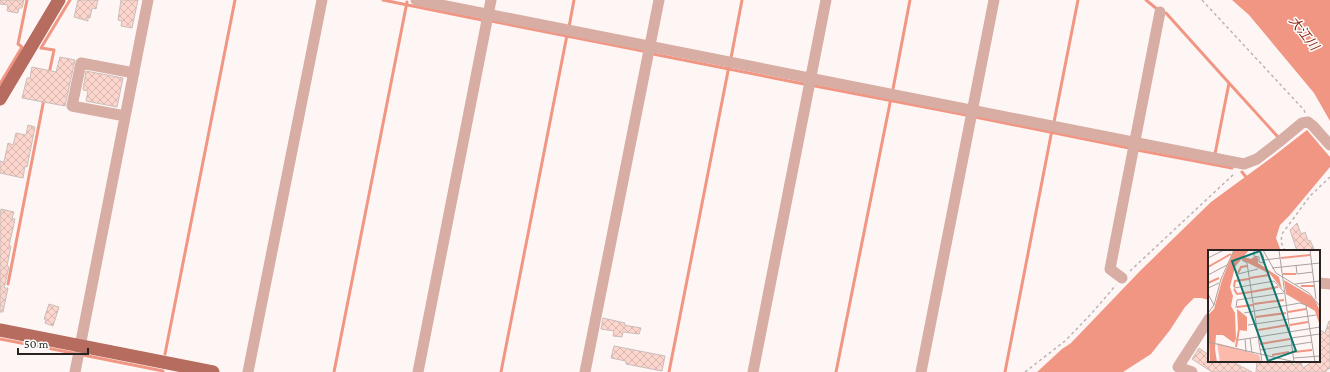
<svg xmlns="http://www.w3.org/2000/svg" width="1330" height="372" font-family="'Crimson Pro','Noto Sans JP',serif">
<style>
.water{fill:#f29684}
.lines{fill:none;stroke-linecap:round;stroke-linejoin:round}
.stream{stroke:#f29684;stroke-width:3}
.building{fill:url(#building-cross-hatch);stroke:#cabebb}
.path{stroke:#bbb4b3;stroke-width:1.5;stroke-dasharray:3 3;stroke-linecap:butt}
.minor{stroke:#d7ada4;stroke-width:11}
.major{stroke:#b66c5e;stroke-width:13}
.labels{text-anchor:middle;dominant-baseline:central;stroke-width:3;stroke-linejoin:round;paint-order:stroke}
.water-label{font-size:13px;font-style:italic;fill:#8f2615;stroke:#fff}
.inset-river{fill:none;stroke:#f29684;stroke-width:2}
.inset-road{fill:none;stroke:#a9a2a1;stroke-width:1}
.view{fill:#0f766e;fill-opacity:0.15;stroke:#0f766e;stroke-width:2}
.inset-edge{fill:none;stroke:#292423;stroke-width:2}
</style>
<defs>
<pattern id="building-cross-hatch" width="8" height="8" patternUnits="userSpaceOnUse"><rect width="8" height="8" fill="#fcd5cd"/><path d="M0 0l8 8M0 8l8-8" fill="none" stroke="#d8b7b0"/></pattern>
</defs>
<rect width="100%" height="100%" fill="#fef6f5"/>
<path class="water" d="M1232,0H1330V121L1314,93L1249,15Z
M1307,130L1330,157V167L1289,216L1280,225L1276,238L1281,251H1209V300L1201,298H1194L1185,307L1170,330L1151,354L1123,372H1037L1062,349L1071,343L1140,271L1211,202L1271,158Z"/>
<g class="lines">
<path class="stream" d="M383,0L482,20
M1146,0L1157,9
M1166,13L1229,83L1215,154
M491,21L643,51
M569,27L574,0
M653,54L804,84
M731,58L742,0
M49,74L54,50L41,48L70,0
M1229,83L1278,137
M0,84L22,47L18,44L27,0
M815,86L966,115
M893,89L910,0
M975,117L1129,148
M1054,122L1078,0
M1137,150L1232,168
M1242,172L1246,177
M8,284L44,99
M0,339L73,353
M165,354L235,0
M83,355L163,371
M334,372L407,2
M501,372L567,35
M669,372L729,66
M836,372L891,98
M1005,372L1052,130"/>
</g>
<path class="building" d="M0,0H24L22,8H19L18,13L7,11L8,5L0,4Z
M78,0H98L96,9L92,8L90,18L88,17V21L74,17Z
M121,0H138L132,28L121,26L122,21L118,20Z
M60,57L75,60L65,106L22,98L27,78H30L32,67L56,72Z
M86,71L123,78L117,107L86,101L88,91L83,90Z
M28,125L35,127L27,167L25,166L23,178L0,173V161L4,162L8,143L13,145L16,133L26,135Z
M1,209L14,212L12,218L15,219L9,246H11L7,266L9,267L4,288H8L3,312H0V216Z
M1297,223L1301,234L1305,232L1308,241L1310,240L1315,251H1297L1290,230Z
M49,304L59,307L53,326L45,323L46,320L44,319Z
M603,318L625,323L624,325L641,328L639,334L623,332L622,337L613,336L614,331L601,329Z
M1329,321H1330V368L1325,372H1256L1257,361H1292L1293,365L1301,362L1303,368L1313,361H1319V329L1325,333Z
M614,346L665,356L662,371L626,364V361L611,358Z
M1199,348L1209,355V361H1231L1252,372H1212L1192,359Z"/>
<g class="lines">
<path class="path" d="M1202,0L1304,110L1305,113
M1285,251L1281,242L1282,234L1310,196L1330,177
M1130,271L1235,173
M1025,372L1065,341L1092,313L1116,285"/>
<path class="minor" d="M416,0L1244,164L1257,159L1279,142L1302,123L1308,122L1313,126L1330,145
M125,116L72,106L81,63L134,73
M1122,278L1110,269L1160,12
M1319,283L1330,284
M75,372L148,0
M248,372L322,0
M418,372L491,0
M585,372L659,0
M753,372L826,0
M921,372L994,0
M1192,372L1178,367L1209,319"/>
<path class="major" d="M0,99L59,0
M0,330L213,372"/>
</g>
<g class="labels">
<g class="water-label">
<text transform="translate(1304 33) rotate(52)">大江川</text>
</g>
</g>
<g transform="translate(1208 250)">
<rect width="112" height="112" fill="#fef6f5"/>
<path d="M9,93L51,105L53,112H12Z" fill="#fcbaad"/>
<path d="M26,0H41L27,17L22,37L25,46L23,56L27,63L28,89L26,93L15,85H8L7,99L9,112H2L0,65L6,59L14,30ZM47,6L50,8V13L71,27L74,39L62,24L34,10L36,7L43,9ZM76,30L103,46L108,52L112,61V76L107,61L78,44ZM29,59L39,67V81L30,80Z" fill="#f29684"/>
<path class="inset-river" d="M73,8L102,5M0,17L23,4M30,23L33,17L39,16M75,24H88M42,28L61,25M0,33L11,28M93,36H106M26,37L27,31L41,29M26,39L29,44L43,42M43,42L70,37M46,54L76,50M29,57L45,55M80,62L98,59M48,67L78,63M82,75L100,72M50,80L80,75M52,94L82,89M28,97L31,79M86,102L104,100M64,105L81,102"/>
<path class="inset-road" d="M46,0V6L51,7V12L56,13V10M51,0L55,5L56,10L72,8M55,0L68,23L101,43L112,56M71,0L86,112M102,0L108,49M36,6L34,10L39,13L54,112M0,8L16,0M88,15L89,24L105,22M64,18L112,13M30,24L50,19M0,25L19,15M87,34L112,31M0,38L11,33M26,38L66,31L76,42M0,44L6,55M28,58L29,50L76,43M0,63L6,55L13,29L26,0M36,63L92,53L98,55L107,112M40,75L108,65M50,87L112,77M42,88L44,103M83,88L112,84M37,89L38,102M30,90L50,87M0,92L87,112M52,100L104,92M86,108L112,106"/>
<path class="view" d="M52,1L88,101L60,111L24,11Z"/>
<rect width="112" height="112" class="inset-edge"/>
</g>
<path d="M18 348v6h70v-6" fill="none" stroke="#292423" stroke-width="2"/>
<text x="24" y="348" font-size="12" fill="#292423" stroke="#ffffff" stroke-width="3" paint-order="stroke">50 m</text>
</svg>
